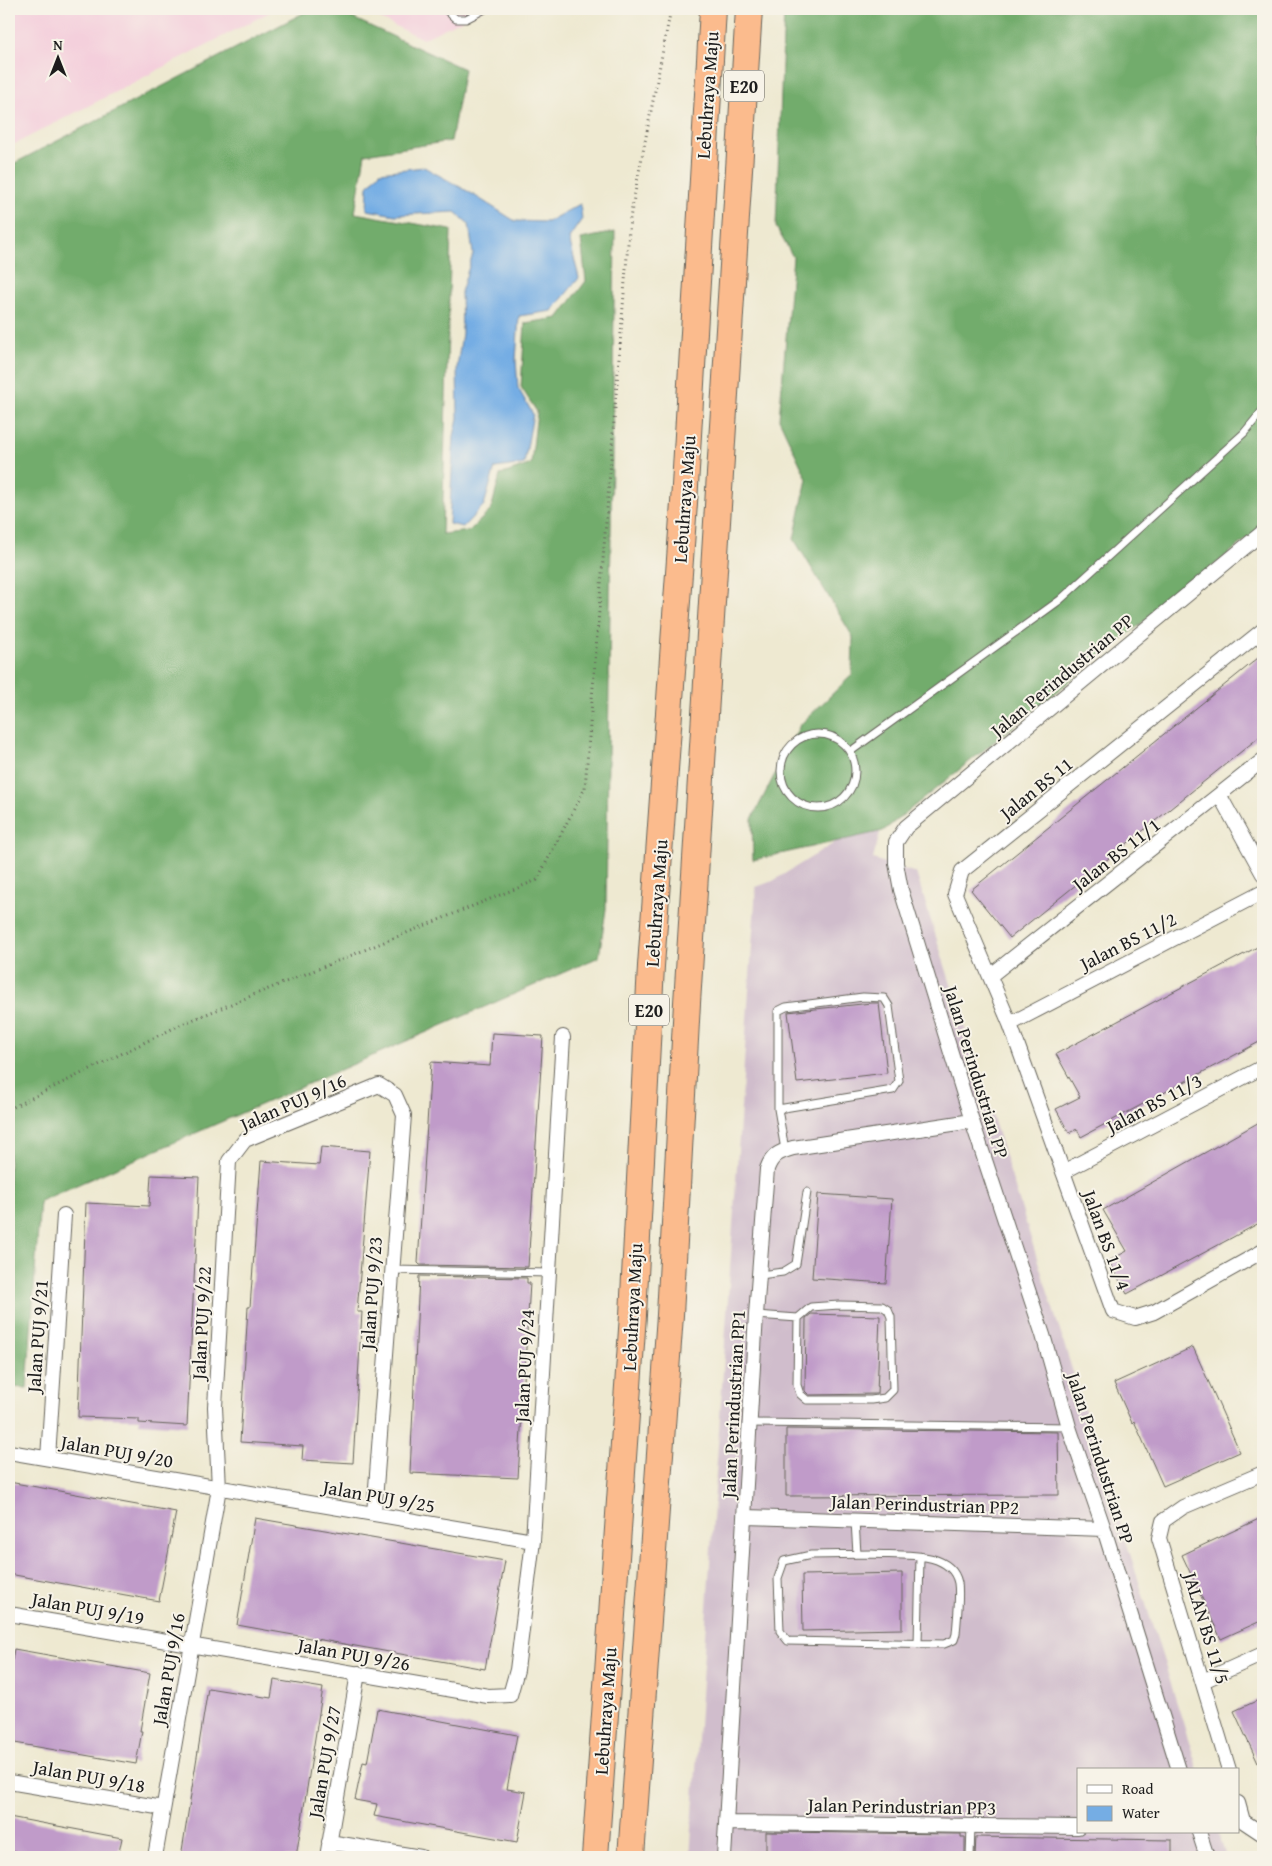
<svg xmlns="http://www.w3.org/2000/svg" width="1272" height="1866" font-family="'Gentium Book Plus',serif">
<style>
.built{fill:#f4cfdc}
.industrial{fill:#d0bdcc}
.forest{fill:#72ac6c;stroke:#476444}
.water{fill:#75ade4;stroke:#486480}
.building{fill:#c09bc9}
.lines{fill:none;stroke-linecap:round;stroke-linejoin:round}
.service-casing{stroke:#66645b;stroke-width:9}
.minor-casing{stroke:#66645b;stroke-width:16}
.motorway-casing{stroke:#66645b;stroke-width:28}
.path{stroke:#66645b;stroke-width:3;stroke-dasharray:1 4;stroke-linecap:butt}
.service{stroke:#fff;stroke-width:7}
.minor{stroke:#fff;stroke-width:14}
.motorway{stroke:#fbbb8d;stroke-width:26}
.labels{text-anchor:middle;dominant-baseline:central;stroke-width:4;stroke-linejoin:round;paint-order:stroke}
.shield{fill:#f7f3e8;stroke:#5e5c59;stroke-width:1}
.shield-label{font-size:18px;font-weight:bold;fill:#1c1c1c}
.street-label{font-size:19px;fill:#1c1c1c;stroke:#f7f3e8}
</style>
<rect width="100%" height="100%" fill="#f7f3e8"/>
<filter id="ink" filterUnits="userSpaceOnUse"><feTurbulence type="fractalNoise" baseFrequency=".02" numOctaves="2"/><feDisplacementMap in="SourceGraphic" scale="10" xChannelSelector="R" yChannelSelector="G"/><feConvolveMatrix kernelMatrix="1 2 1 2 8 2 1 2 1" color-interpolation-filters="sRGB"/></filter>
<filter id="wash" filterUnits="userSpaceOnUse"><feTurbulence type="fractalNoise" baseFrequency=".0096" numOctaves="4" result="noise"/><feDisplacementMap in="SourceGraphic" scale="20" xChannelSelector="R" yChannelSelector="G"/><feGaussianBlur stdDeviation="1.12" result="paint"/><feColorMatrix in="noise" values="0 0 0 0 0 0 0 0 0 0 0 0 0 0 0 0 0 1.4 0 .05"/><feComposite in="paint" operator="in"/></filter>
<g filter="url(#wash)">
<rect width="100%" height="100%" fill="#eee9d1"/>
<path class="built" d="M9,9H276L9,147Z
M359,9H484L423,39Z"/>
<path class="industrial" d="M886,811L873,859L916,873L1198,1770H1078V1832H1218L1226,1857H690L756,887L773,881Z"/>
<path class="forest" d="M311,9H333L464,69L451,141L365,154L355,213L451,230L442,534L469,531L491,510L500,475L531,464L537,412L521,387L525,323L558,318L586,281L581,239L615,232L606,909L599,957L40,1201L27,1388L9,1387V166Z
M784,9H1263V526L883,831L753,860L752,819L800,725L852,675L853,637L794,539L807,479L779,419L793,257L776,227Z"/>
<path class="water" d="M424,167L469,192L515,221L547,222L580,204L582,219L569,238L579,278L552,311L519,316L516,360L518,388L533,414L524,464L495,468L484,505L463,527L449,524L454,436L458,418L457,368L462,333L461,292L473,254L469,224L455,212L395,215L367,210L368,186L380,172Z"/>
<g id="blocks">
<path class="building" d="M1263,654V734L1010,938L971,890Z
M1263,944V1040L1081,1137L1077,1129L1069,1133L1056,1109L1080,1097L1056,1054Z
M871,1003H879L887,1073L797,1083L788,1012Z
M492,1033L543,1036L528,1267L420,1265L418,1263L431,1062L490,1066Z
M1263,1120V1221L1127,1294L1109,1261L1127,1251L1103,1210Z
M321,1147L370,1151L357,1312H362L353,1463L302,1460L303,1446L240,1442L248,1307H250L261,1161L319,1165Z
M151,1175L199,1177L187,1426L139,1423V1419L78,1417L86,1203L149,1206Z
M818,1194L892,1199L886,1283L812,1278Z
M419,1276L527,1278V1283H530L518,1478L410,1473Z
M811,1314L880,1316L877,1394L809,1395L805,1391L806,1318Z
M1193,1347L1240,1452L1163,1486L1134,1421L1132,1423L1114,1383Z
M786,1429L1058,1432L1059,1495L786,1496Z
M9,1482L176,1512L159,1601L9,1574Z
M1263,1517V1620L1221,1639L1182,1555Z
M255,1518L505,1561L485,1669L237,1625Z
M902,1573V1629L803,1631L802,1575Z
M14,1649L150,1673L140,1731H142L136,1764L9,1742V1679Z
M274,1680L323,1688L296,1857H181L208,1688L271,1698Z
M1263,1698V1774L1234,1711Z
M377,1709L517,1735L507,1789L526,1792L517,1842L374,1816L377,1804L355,1800L363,1762L367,1763Z
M9,1817L122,1838L118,1857H41L9,1851Z
M766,1832L961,1834V1837H965V1857H766Z
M976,1837L1172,1840V1857H975Z"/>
</g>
</g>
<g filter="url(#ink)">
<use href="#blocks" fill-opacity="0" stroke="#66645b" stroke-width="1"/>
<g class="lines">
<g class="service-casing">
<path id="service" d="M445,9L456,19H466L485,9
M781 771a37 37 0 1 1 74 0a37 37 0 1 1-74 0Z
M851,751L1060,600L1244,433L1263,410
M778,1109L893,1090L899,1081L889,1006L884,998L863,997L786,1007L778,1011V1109L785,1150
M392,1270L549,1273
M760,1275L783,1272L796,1264L807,1192
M756,1315L798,1318L811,1307L839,1305L882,1306L888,1310L891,1317L893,1390L885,1398L871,1400H807L800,1394L797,1385L798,1318
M750,1423L1069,1427
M855,1521L857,1554
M872,1554C899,1556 951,1549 958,1583C960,1596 957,1620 956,1634L954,1640L944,1644L788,1641L780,1631L778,1578L784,1561L811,1555Z
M918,1644L920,1557
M970,1857L971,1826"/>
</g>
<g class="minor-casing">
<path id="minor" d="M1263,630L962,871L955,894L1010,1024L1113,1311L1135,1318L1154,1312L1263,1251
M1220,796L1263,874
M990,976L1263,760
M1010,1024L1263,892
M1063,1172L1263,1067
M9,1452L533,1541
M48,1458L64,1215
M745,1517L1104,1529
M9,1614L488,1696L510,1695L517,1670L533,1541L563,1037
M1203,1681L1263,1654
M1179,1770L1104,1529L1069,1427L1043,1335L972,1121L901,890L896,863V842L906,827L1263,532
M1229,1770L1159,1538L1163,1521L1183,1507L1263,1473
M9,1782L163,1808
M1238,1803L1243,1821L1261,1833H1263
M726,1823L1078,1827
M1199,1832L1207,1857
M329,1842L421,1857
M155,1857L219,1488L215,1407L229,1161L245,1140L379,1085L395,1095L404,1115L374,1514
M327,1857L358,1673
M724,1857L756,1315L767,1169C772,1155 779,1152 793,1148L972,1121"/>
</g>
<g class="motorway-casing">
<path id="motorway" d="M595,1857L633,1315L651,966L684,503L713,9
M631,1857L670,1315L687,1003L749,9"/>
</g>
<path class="path" d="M9,1109L182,1024L537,880L585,788L630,218L671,9"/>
<use href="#service" class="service"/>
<use href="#minor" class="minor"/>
<use href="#motorway" class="motorway"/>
</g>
</g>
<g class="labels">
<g class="shield">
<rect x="724" y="70.5" width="40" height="31" rx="4"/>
<rect x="629" y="994.5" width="40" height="31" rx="4"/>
</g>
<g class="shield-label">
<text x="744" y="86">E20</text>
<text x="649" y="1010">E20</text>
</g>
<g class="street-label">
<text transform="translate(707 95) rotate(-86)">Lebuhraya Maju</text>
<text transform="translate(684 499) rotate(-86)">Lebuhraya Maju</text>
<text transform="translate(1062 675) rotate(-40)">Jalan Perindustrian PP</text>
<text transform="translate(1036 788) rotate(-39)">Jalan BS 11</text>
<text transform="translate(1116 854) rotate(-38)">Jalan BS 11/1</text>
<text transform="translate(656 903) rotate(-86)">Lebuhraya Maju</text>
<text transform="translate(1128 941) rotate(-27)">Jalan BS 11/2</text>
<text transform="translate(977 1072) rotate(73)">Jalan Perindustrian PP</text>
<text transform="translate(293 1102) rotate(-24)">Jalan PUJ 9/16</text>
<text transform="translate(1154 1103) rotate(-28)">Jalan BS 11/3</text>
<text transform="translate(1107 1240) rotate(70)">Jalan BS 11/4</text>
<text transform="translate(371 1293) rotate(-86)">Jalan PUJ 9/23</text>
<text transform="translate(632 1307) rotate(-87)">Lebuhraya Maju</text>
<text transform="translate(201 1323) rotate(-87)">Jalan PUJ 9/22</text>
<text transform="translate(37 1336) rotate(-86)">Jalan PUJ 9/21</text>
<text transform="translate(524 1366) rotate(-87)">Jalan PUJ 9/24</text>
<text transform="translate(733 1404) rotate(-87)">Jalan Perindustrian PP1</text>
<text transform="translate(117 1451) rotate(10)">Jalan PUJ 9/20</text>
<text transform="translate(1101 1458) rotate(72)">Jalan Perindustrian PP</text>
<text transform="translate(379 1496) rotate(10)">Jalan PUJ 9/25</text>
<text transform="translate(925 1504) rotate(2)">Jalan Perindustrian PP2</text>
<text transform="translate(88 1608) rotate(10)">Jalan PUJ 9/19</text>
<text transform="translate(1207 1628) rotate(73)">JALAN BS 11/5</text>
<text transform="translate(354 1654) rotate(10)">Jalan PUJ 9/26</text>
<text transform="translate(168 1669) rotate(-80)">Jalan PUJ 9/16</text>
<text transform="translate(605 1711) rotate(-86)">Lebuhraya Maju</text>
<text transform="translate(324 1762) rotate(-80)">Jalan PUJ 9/27</text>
<text transform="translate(89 1776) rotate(10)">Jalan PUJ 9/18</text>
<text transform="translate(902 1806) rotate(1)">Jalan Perindustrian PP3</text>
</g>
</g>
<rect width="1272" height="1866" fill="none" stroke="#f7f3e8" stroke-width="30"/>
<rect x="1077" y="1768" width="162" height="65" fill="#f7f3e8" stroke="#9f9d96"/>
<rect x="1087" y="1785" width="25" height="8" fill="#ffffff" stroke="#9f9d96"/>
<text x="1122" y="1794" font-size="15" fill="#1c1c1c">Road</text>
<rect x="1087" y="1806" width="25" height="15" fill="#75ade4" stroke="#9f9d96"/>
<text x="1122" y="1818" font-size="15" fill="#1c1c1c">Water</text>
<g transform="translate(58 58)" stroke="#f7f3e8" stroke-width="4" paint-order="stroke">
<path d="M0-4L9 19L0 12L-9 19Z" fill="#1c1c1c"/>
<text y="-8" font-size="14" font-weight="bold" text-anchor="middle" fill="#1c1c1c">N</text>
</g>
</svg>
